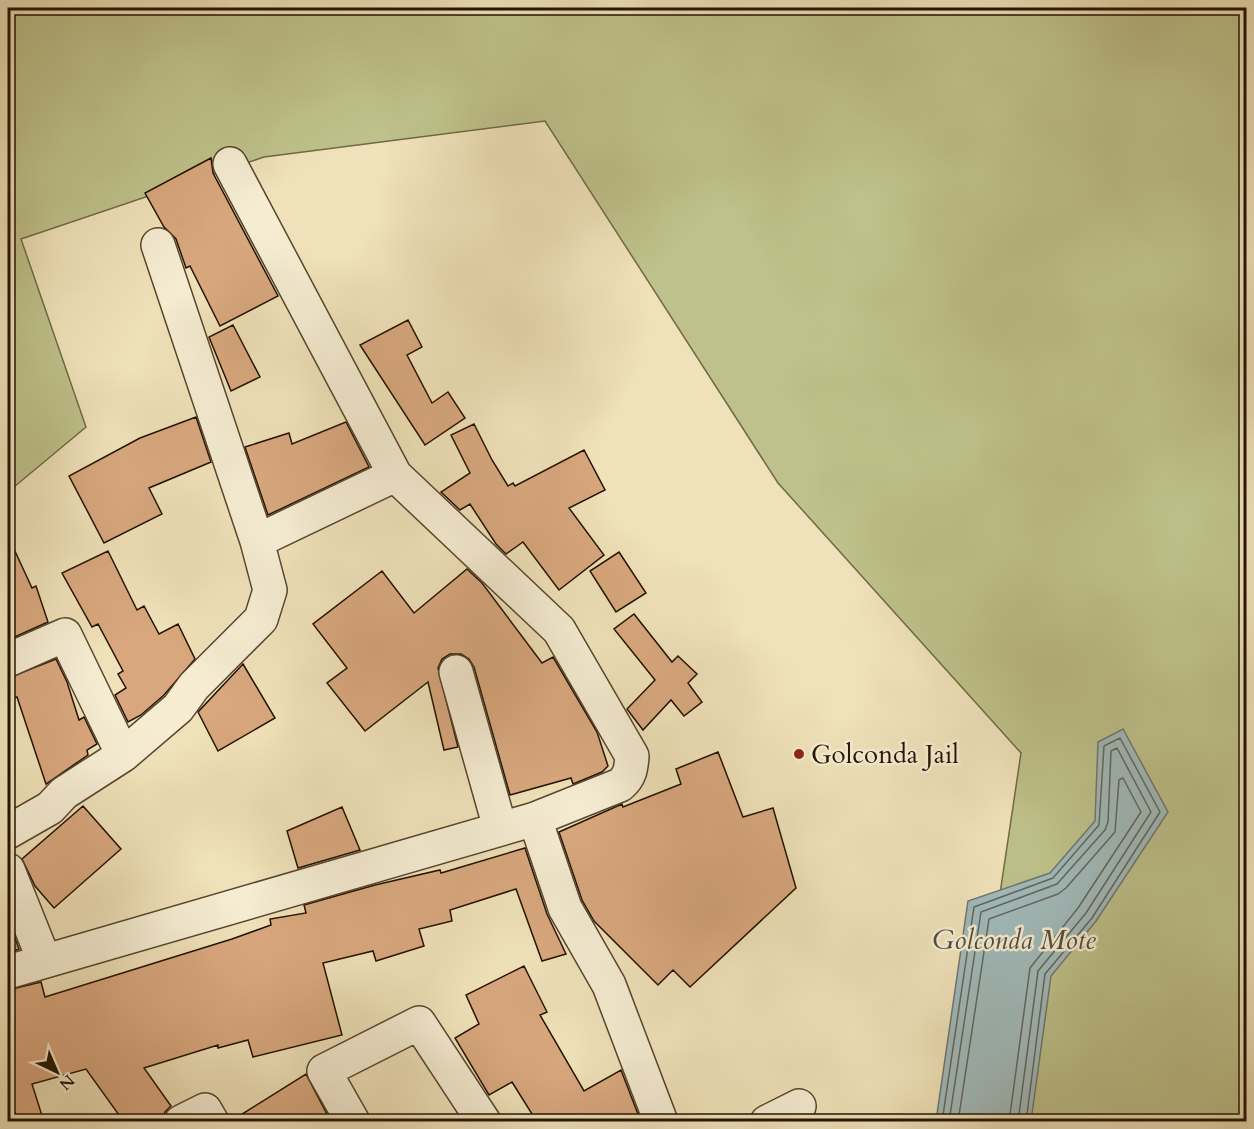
<svg xmlns="http://www.w3.org/2000/svg" width="1254" height="1129" font-family="Cardo,serif">
<style>
.green{fill:#bec18b;stroke:#706a46;stroke-width:1.5}
.water{fill:#a0babb;stroke:#6e7770;stroke-width:1.5}
.lines{fill:none;stroke-linecap:round;stroke-linejoin:round}
.shore{stroke:#62665e;stroke-width:1.5}
.building{fill:#d8a77e;stroke:#231300;stroke-width:1.5}
.minor-casing{stroke:#56462e;stroke-width:36}
.minor{stroke:#f5ecd2;stroke-width:33}
.poi-dot{fill:#8f2418;stroke:#f5ecd2;stroke-width:2}
.labels{text-anchor:middle;dominant-baseline:central;stroke-width:5;stroke-linejoin:round;paint-order:stroke}
.poi-label{font-size:26px;fill:#231300;stroke:#f5ecd2;text-anchor:start}
.water-label{font-size:27px;font-style:italic;fill:#4f4d41;stroke:#f5ecd2}
</style>
<rect width="100%" height="100%" fill="#efe1b9"/>
<filter id="stains"><feTurbulence type="fractalNoise" baseFrequency=".00333" numOctaves="4"/><feColorMatrix values="0 0 0 0 .2 0 0 0 0 .09 0 0 0 0 .02 0 0 0 .5 -.17"/></filter>
<radialGradient id="worn" r=".72"><stop offset=".6" stop-color="#630" stop-opacity="0"/><stop offset="1" stop-color="#630" stop-opacity=".3"/></radialGradient>
<path class="green" d="M8,8H1246V1121H966L1021,753L778,483L545,121L264,157L21,239L86,427L8,492Z"/>
<path class="water" d="M1123,729L1168,812L1096,921L1051,976L1031,1121H936L968,901L1050,873L1095,821L1098,742Z"/>
<g class="lines">
<path class="shore" d="M942,1122L974,907L1053,878L1099,825L1104,746L1120,738L1160,812L1092,918L1045,974L1026,1122
M949,1122L981,912L1057,884L1105,830L1108,822L1111,751L1117,748L1151,812L1086,913L1038,971L1018,1122
M958,1122L989,919L1058,894L1066,888L1115,832L1119,780L1123,778L1141,812L1078,908L1030,968L1009,1122"/>
</g>
<path class="building" d="M211,158L213,173L278,296L220,326L190,266L186,268L176,239L164,227L145,193Z
M408,320L422,347L407,355L432,403L448,392L465,418L425,445L360,345Z
M233,325L260,377L231,391L209,337Z
M196,417L211,462L149,488L162,514L104,543L69,476L140,438Z
M346,422L369,467L268,515L245,447L289,433L292,444Z
M474,424L492,460L508,486L513,483L515,486L584,450L605,490L569,508L604,555L559,590L523,542L506,554L496,544L470,504L460,510L441,492L470,473L451,435Z
M8,536L32,588L36,586L48,622L8,640Z
M108,551L137,610L144,606L159,634L178,624L195,659L164,695L141,715L128,722L115,695L126,688L118,674L123,671L98,624L92,627L62,573Z
M619,552L646,593L616,612L590,571Z
M467,569L482,583L542,663L553,657L597,732L608,766L602,772L573,784L571,778L510,795L474,667L469,659L461,654H450L442,659L438,668L458,747L444,750L428,682L365,731L327,683L347,668L313,624L382,571L414,613Z
M634,614L672,662L678,656L697,674L688,683L702,702L684,716L671,700L643,730L627,709L655,680L614,629Z
M56,659L67,682L79,720L84,717L97,744L87,750L88,755L46,784L17,697L8,700V678Z
M243,664L275,718L218,751L198,712Z
M718,752L743,817L773,808L796,888L690,987L673,970L658,985L594,921L582,900L559,832L622,804L623,807L681,784L676,769Z
M83,806L121,849L54,908L35,886L22,859Z
M342,807L360,850L298,868L287,831Z
M525,848L547,914L566,954L542,961L516,889L450,910L452,921L419,929L424,946L376,961L373,951L323,963L342,1035L253,1057L248,1040L218,1048V1045L144,1068L171,1106L165,1112L162,1122H124L86,1069L32,1084L44,1122H18L8,1092V990L41,982L45,997L232,939L271,925L270,919L306,913L304,905L375,885L440,870L441,873Z
M8,919L19,949L8,953Z
M524,966L547,1012L540,1015L584,1091L621,1070L641,1122H537L512,1082L489,1095L455,1038L479,1024L466,995Z
M306,1074L331,1122H231V1121Z"/>
<g class="lines">
<g class="minor-casing">
<path id="minor" d="M257,541L395,475
M8,660L65,635L123,755
M456,672L500,828
M535,819L565,908L609,985L661,1122
M8,832L50,808L64,793L123,755L178,708L194,686L261,619L270,590L257,541L158,245
M8,870L44,960
M8,972L535,819L620,785C630,777 631,769 632,756L559,630L395,475L230,164
M181,1122L205,1110L212,1122
M353,1122L324,1071L419,1023L484,1122
M767,1122L799,1106"/>
</g>
<use href="#minor" class="minor"/>
</g>
<circle class="poi-dot" cx="799" cy="754" r="6"/>
<g class="labels">
<g class="poi-label">
<text x="811" y="754">Golconda Jail</text>
</g>
<g class="water-label">
<text x="1014" y="940">Golconda Mote</text>
</g>
</g>
<rect width="1254" height="1129" fill="none" stroke="#efe1b9" stroke-width="30"/>
<rect x="9" y="9" width="1236" height="1111" fill="none" stroke="#231300" stroke-width="3"/>
<rect x="15" y="15" width="1224" height="1099" fill="none" stroke="#231300" stroke-width="1.5"/>
<g transform="translate(57 1072) rotate(136)" stroke="#f5ecd2" stroke-width="4.5" paint-order="stroke">
<path d="M0-4.5L10 22L0 15L-10 22Z" fill="#231300"/>
<text y="-9" font-size="16" font-weight="bold" text-anchor="middle" fill="#231300">N</text>
</g>
<rect width="100%" height="100%" filter="url(#stains)"/>
<rect width="100%" height="100%" fill="url(#worn)"/>
</svg>
